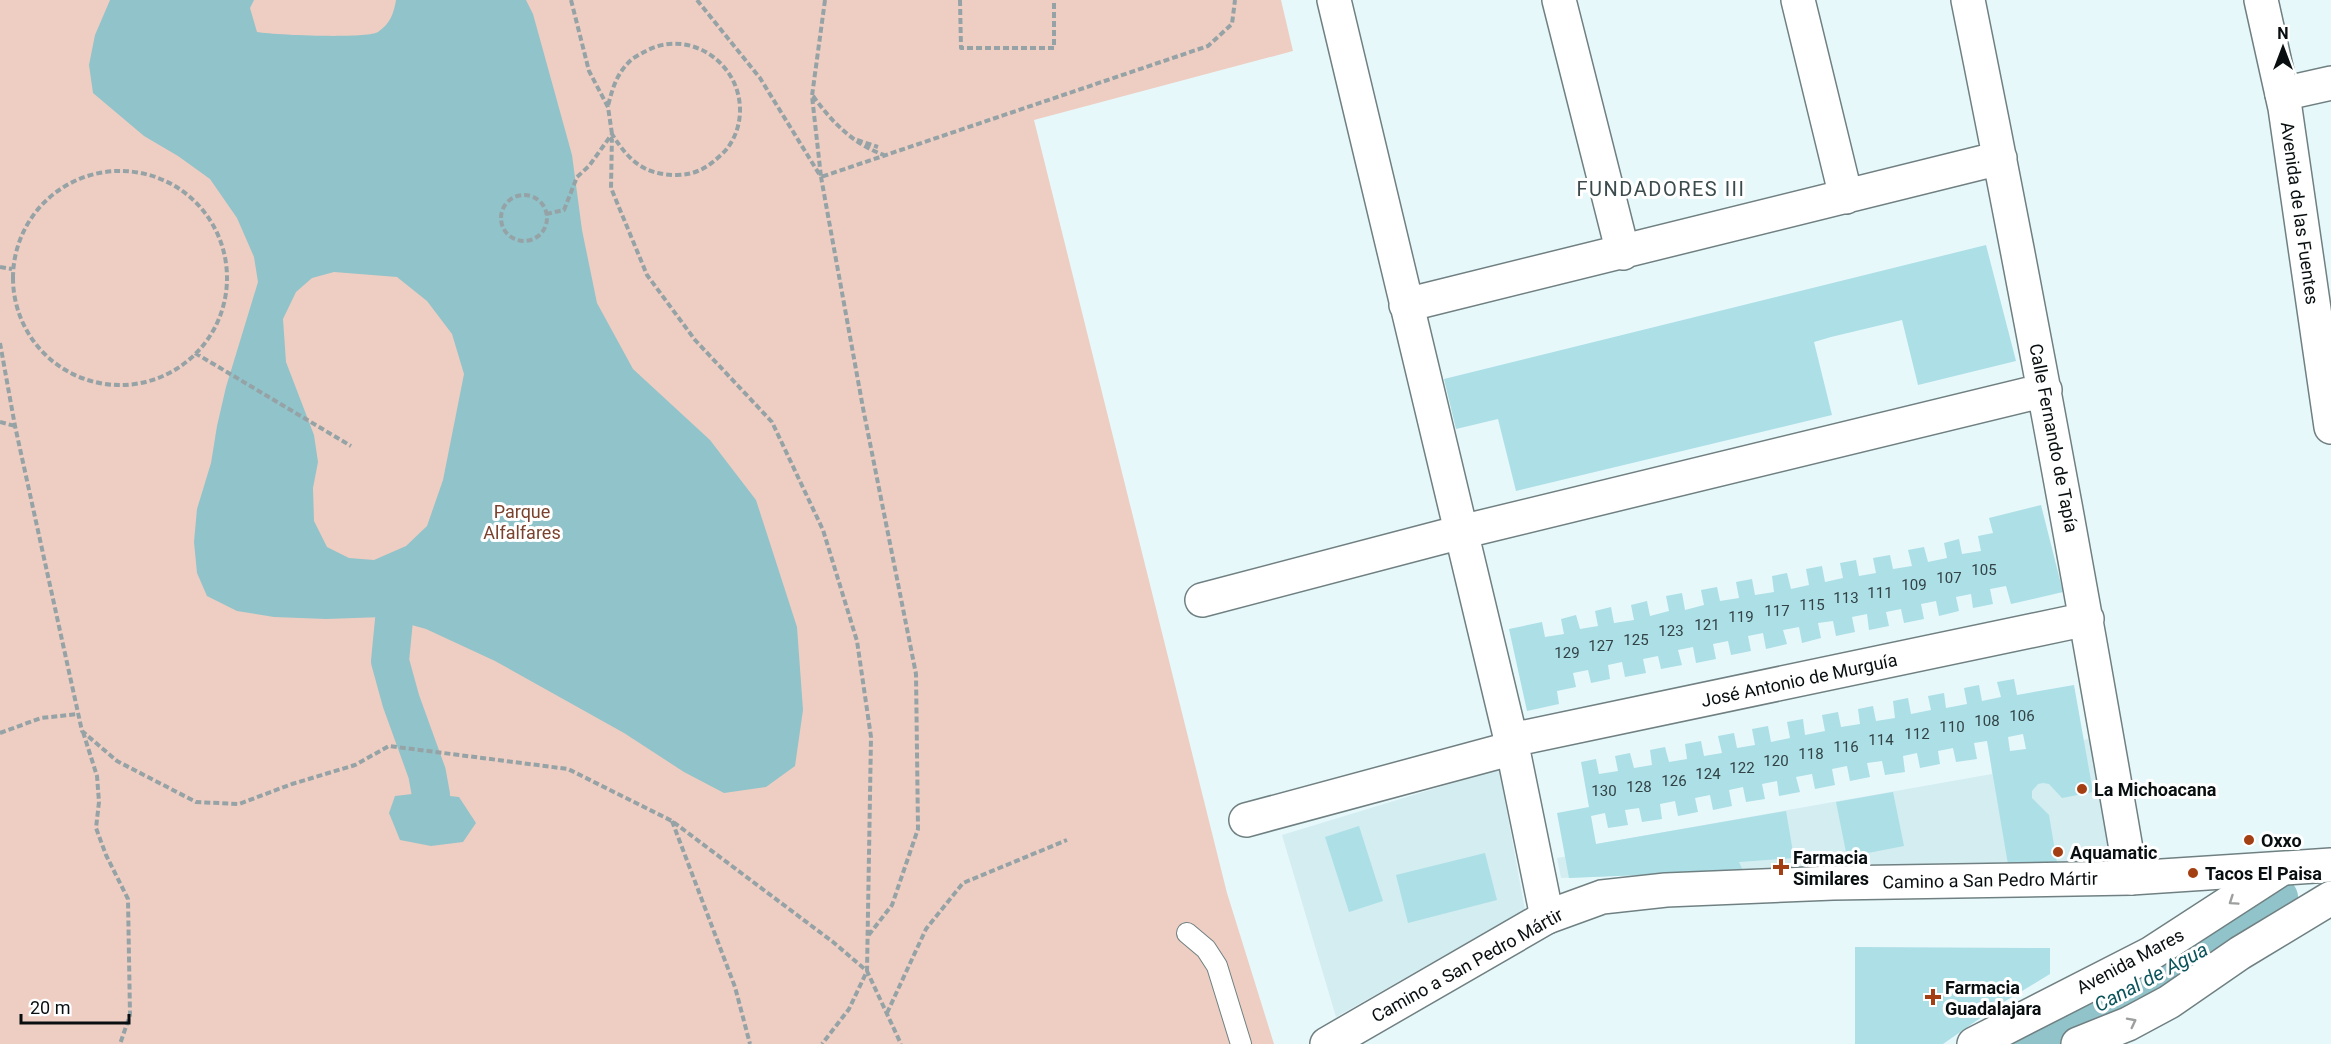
<svg xmlns="http://www.w3.org/2000/svg" width="2331" height="1044" font-family="Roboto,sans-serif">
<style>
.built{fill:#d3edf1}
.green{fill:#eecec2}
.water{fill:#91c3ca;fill-rule:evenodd}
.lines{fill:none;stroke-linecap:round;stroke-linejoin:round}
.canal{stroke:#91c3ca;stroke-width:38}
.building{fill:#acdfe6;fill-rule:evenodd}
.service-casing{stroke:#708082;stroke-width:22}
.minor-casing{stroke:#708082;stroke-width:36}
.tertiary-casing{stroke:#708082;stroke-width:36}
.secondary-casing{stroke:#708082;stroke-width:36}
.path{stroke:#96a3a6;stroke-width:4;stroke-dasharray:6 3;stroke-linecap:butt}
.service{stroke:#fff;stroke-width:20}
.minor{stroke:#fff;stroke-width:33}
.tertiary{stroke:#fff;stroke-width:33}
.secondary{stroke:#fff;stroke-width:33}
.oneway{stroke:#9d9f9f}
.poi-dot{fill:#a43f13;stroke:#fff;stroke-width:2}
.labels{text-anchor:middle;dominant-baseline:central;stroke-width:6;stroke-linejoin:round;paint-order:stroke}
.number-label{font-size:15px;fill:#324346}
.street-label{font-size:18px;fill:#090f10;stroke:#fff}
.park-label{font-size:18px;fill:#7a422e;stroke:#fff}
.poi-label{font-size:18px;font-weight:bold;fill:#090f10;stroke:#fff;text-anchor:start}
.neighbourhood-label{font-size:20px;letter-spacing:1.5px;fill:#3c4b4d;stroke:#fff}
.water-label{font-size:20px;font-style:italic;fill:#0b545c;stroke:#fff}
</style>
<rect width="100%" height="100%" fill="#e7f8fb"/>
<path class="built" d="M2096,738L2119,874L1641,875L1561,878L1557,858L1597,851L1596,844L1992,774L1990,755Z
M1499,769L1525,910L1336,1017L1282,835Z"/>
<path class="green" d="M0,0H1281L1293,51L1034,120L1227,893L1274,1044H0Z"/>
<path class="water" d="M110,0H254L250,8L257,32C274,35 366,39 378,32C390,24 394,13 396,0H526L533,14L572,155L582,230L597,303L633,369L710,440L756,500L797,627L803,710L795,766L766,787L724,793L684,772L624,733L495,661L426,629L383,617L326,619L274,617L237,611L207,596L197,573L194,542L197,509L211,463L217,426L226,387L258,282L254,257L237,218L210,179L178,156L144,136L93,93L89,65L95,35ZM334,272L397,277L427,301L452,334L464,374L443,480L427,526L406,546L374,560L349,558L327,547L314,521L313,488L318,462L314,435L286,362L283,319L296,292L312,278Z
M421,793L459,797L476,823L463,842L431,846L400,840L389,813L395,796Z"/>
<g class="lines">
<path class="canal" d="M394,620L390,661L401,701L427,773L431,795
M2016,1044L2152,981L2198,955L2279,897"/>
</g>
<path class="building" d="M1986,245L2016,361L1918,385L1902,320L1831,337L1814,342L1832,415L1516,491L1498,419L1456,429L1444,379Z
M2041,505L2063,592L2011,604L2006,586L1990,589L1993,604L1973,608L1971,594L1956,597L1959,611L1939,616L1936,601L1921,604L1924,619L1904,623L1901,609L1886,612L1889,626L1869,630L1867,614L1852,617L1855,632L1836,636L1833,621L1818,623L1821,638L1802,643L1799,627L1783,630L1787,644L1766,649L1763,633L1748,636L1751,651L1731,655L1728,641L1713,644L1716,659L1696,663L1693,647L1678,650L1682,665L1661,669L1658,656L1643,659L1646,673L1625,677L1622,662L1608,665L1610,679L1591,683L1588,670L1573,673L1576,687L1557,691L1559,704L1527,711L1509,629L1542,622L1545,637L1564,634L1561,619L1576,615L1580,629L1598,626L1595,611L1611,607L1614,623L1634,620L1631,605L1647,601L1650,616L1669,611L1666,596L1682,593L1685,610L1704,605L1701,590L1717,587L1720,601L1739,598L1736,582L1752,579L1755,595L1774,592L1772,576L1787,573L1791,589L1809,585L1806,569L1822,566L1825,582L1843,578L1840,563L1856,560L1859,576L1876,573L1873,558L1890,555L1893,569L1912,566L1908,550L1924,547L1928,562L1947,558L1944,543L1959,539L1962,554L1981,551L1978,536L1993,533L1989,518Z
M2014,679L2017,695L2074,685L2093,792L2062,798L2049,784L2043,783L2038,784L2032,791V798L2049,815L2059,875L2010,876L1987,741L1974,743L1977,759L1956,762L1953,748L1938,751L1940,764L1920,768L1917,753L1903,756L1905,772L1885,775L1882,761L1867,763L1870,777L1850,781L1847,766L1832,769L1835,785L1815,789L1812,774L1796,777L1800,792L1779,796L1777,781L1762,784L1765,799L1746,802L1743,787L1729,790L1732,806L1713,810L1710,795L1695,798L1698,812L1678,816L1675,801L1660,804L1662,819L1642,822L1639,808L1625,810L1628,825L1608,828L1605,813L1591,816L1596,844L1786,811L1794,858L1739,862L1748,882H1641V875L1569,878L1557,813L1589,807L1581,762L1596,759L1599,774L1618,771L1615,756L1630,753L1634,768L1652,765L1650,750L1665,747L1669,762L1687,759L1685,744L1701,741L1704,756L1722,753L1718,736L1734,733L1737,748L1755,745L1752,729L1768,726L1771,742L1790,738L1787,722L1803,719L1805,735L1825,731L1822,715L1838,712L1841,727L1860,724L1858,709L1873,706L1876,721L1895,718L1893,701L1908,698L1911,714L1931,710L1928,696L1944,693L1946,708L1967,704L1964,688L1979,685L1982,701L2001,697L1997,682ZM2023,734L2026,749L2010,751L2008,737Z
M1893,792L1904,846L1847,857L1836,802Z
M1359,826L1383,901L1349,912L1325,837Z
M1485,853L1497,900L1408,923L1396,875Z
M1855,947L2050,948V974L2002,1003L1943,1044H1855Z"/>
<g class="lines">
<g class="service-casing">
<path id="service" d="M1187,933L1206,949L1217,966L1241,1044"/>
</g>
<g class="minor-casing">
<path id="minor" d="M1334,0L1511,740L1547,917
M1559,0L1623,253
M1798,0L1846,197
M1968,0C2027,292 2081,585 2131,878
M2282,94L2331,83
M1406,305L2000,158
M1202,600L1461,532L2045,390
M1511,740L2087,619
M1246,820L1513,748"/>
</g>
<g class="tertiary-casing">
<path id="tertiary" d="M1327,1044L1547,917L1602,897L1666,890L1833,883L2131,878L2331,865"/>
</g>
<g class="secondary-casing">
<path id="secondary" d="M2261,0L2285,108L2331,427
M1974,1044L2150,954L2281,869
M2078,1044L2128,1024L2169,1002L2240,953L2331,898"/>
</g>
<path class="path" d="M571,0L589,71L608,107L612,134L611,188L647,275L695,340L772,422L823,530L857,641L871,737L867,971L849,1009L822,1044
M697,0L760,78L821,177L863,408L916,674L918,829L892,905L868,936
M825,0L812,96L821,177L1208,46L1232,24L1235,0
M960,0L961,48H1054V0
M813,96C832,122 853,144 884,155
M857,140L878,147
M13 278a107 107 0 1 1 214 0a107 107 0 1 1-214 0Z
M501 218a23 23 0 1 1 46 0a23 23 0 1 1-46 0Z
M546,214L564,210L577,177L589,166L612,134C629,161 644,175 677,175C696,175 708,167 721,155C734,143 740,126 740,110C740,62 688,27 644,52C639,55 632,58 629,62C616,75 612,90 608,106
M0,267L12,269
M0,343L15,426L82,731L117,761L196,802L239,804L292,784L355,765L389,746L568,769L672,821L833,942L867,971L901,1044
M195,353L351,446
M0,422L15,426
M83,732L97,776L99,802L96,828L106,855L128,899L130,1015L120,1044
M0,733L41,718L78,714
M672,821L735,987L750,1044
M887,1013L926,929L963,883L1067,840"/>
<use href="#service" class="service"/>
<use href="#minor" class="minor"/>
<use href="#tertiary" class="tertiary"/>
<use href="#secondary" class="secondary"/>
</g>
<defs><path id="oneway-chevron" d="M-2-3.5L2.5 0L-2 3.5" fill="none" stroke-width="1.6" stroke-linecap="round" stroke-linejoin="round" transform="scale(1.5)"/></defs>
<g class="oneway">
<use href="#oneway-chevron" transform="translate(2233 901) rotate(146)"/>
<use href="#oneway-chevron" transform="translate(2132 1022) rotate(-27)"/>
</g>
<g class="poi-dot">
<circle cx="2082" cy="789" r="6"/>
<circle cx="2249" cy="840" r="6"/>
<circle cx="2058" cy="852" r="6"/>
<path d="M1778 858h6v6h6v6h-6v6h-6v-6h-6v-6h6z"/>
<circle cx="2193" cy="873" r="6"/>
<path d="M1930 988h6v6h6v6h-6v6h-6v-6h-6v-6h6z"/>
</g>
<g class="labels">
<g class="number-label">
<text x="1984" y="570">105</text>
<text x="1949" y="578">107</text>
<text x="1914" y="585">109</text>
<text x="1880" y="593">111</text>
<text x="1846" y="598">113</text>
<text x="1812" y="605">115</text>
<text x="1777" y="611">117</text>
<text x="1741" y="617">119</text>
<text x="1707" y="625">121</text>
<text x="1671" y="631">123</text>
<text x="1636" y="640">125</text>
<text x="1601" y="646">127</text>
<text x="1567" y="653">129</text>
<text x="2022" y="716">106</text>
<text x="1987" y="721">108</text>
<text x="1952" y="727">110</text>
<text x="1917" y="734">112</text>
<text x="1881" y="740">114</text>
<text x="1846" y="747">116</text>
<text x="1811" y="754">118</text>
<text x="1776" y="761">120</text>
<text x="1742" y="768">122</text>
<text x="1708" y="774">124</text>
<text x="1674" y="781">126</text>
<text x="1639" y="787">128</text>
<text x="1604" y="791">130</text>
</g>
<g class="street-label">
<text transform="translate(2300 213) rotate(82)">Avenida de las Fuentes</text>
<text transform="translate(2054 438) rotate(79)">Calle Fernando de Tapía</text>
<text transform="translate(1799 680) rotate(-12)">José Antonio de Murguía</text>
<text transform="translate(1990 880) rotate(-1)">Camino a San Pedro Mártir</text>
<text transform="translate(2130 961) rotate(-28)">Avenida Mares</text>
<text transform="translate(1467 965) rotate(-29)">Camino a San Pedro Mártir</text>
</g>
<g class="park-label">
<text x="522" y="511">Parque<tspan x="522" dy="21">Alfalfares</tspan></text>
</g>
<g class="poi-label">
<text x="2094" y="789">La Michoacana</text>
<text x="2261" y="840">Oxxo</text>
<text x="2070" y="852">Aquamatic</text>
<text x="1793" y="857">Farmacia<tspan x="1793" dy="21">Similares</tspan></text>
<text x="2205" y="873">Tacos El Paisa</text>
<text x="1945" y="987">Farmacia<tspan x="1945" dy="21">Guadalajara</tspan></text>
</g>
<g class="neighbourhood-label">
<text x="1661" y="189">FUNDADORES III</text>
</g>
<g class="water-label">
<text transform="translate(2151 977) rotate(-28)">Canal de Agua</text>
</g>
</g>
<g transform="translate(2283 48)" stroke="#ffffff" stroke-width="4.5" paint-order="stroke">
<path d="M0-4.5L10 22L0 15L-10 22Z" fill="#090f10"/>
<text y="-9" font-size="16" font-weight="bold" text-anchor="middle" fill="#090f10">N</text>
</g>
<path d="M21 1014v9h108v-9" fill="none" stroke="#090f10" stroke-width="3"/>
<text x="30" y="1014" font-size="18" fill="#090f10" stroke="#ffffff" stroke-width="4.5" paint-order="stroke">20 m</text>
</svg>
